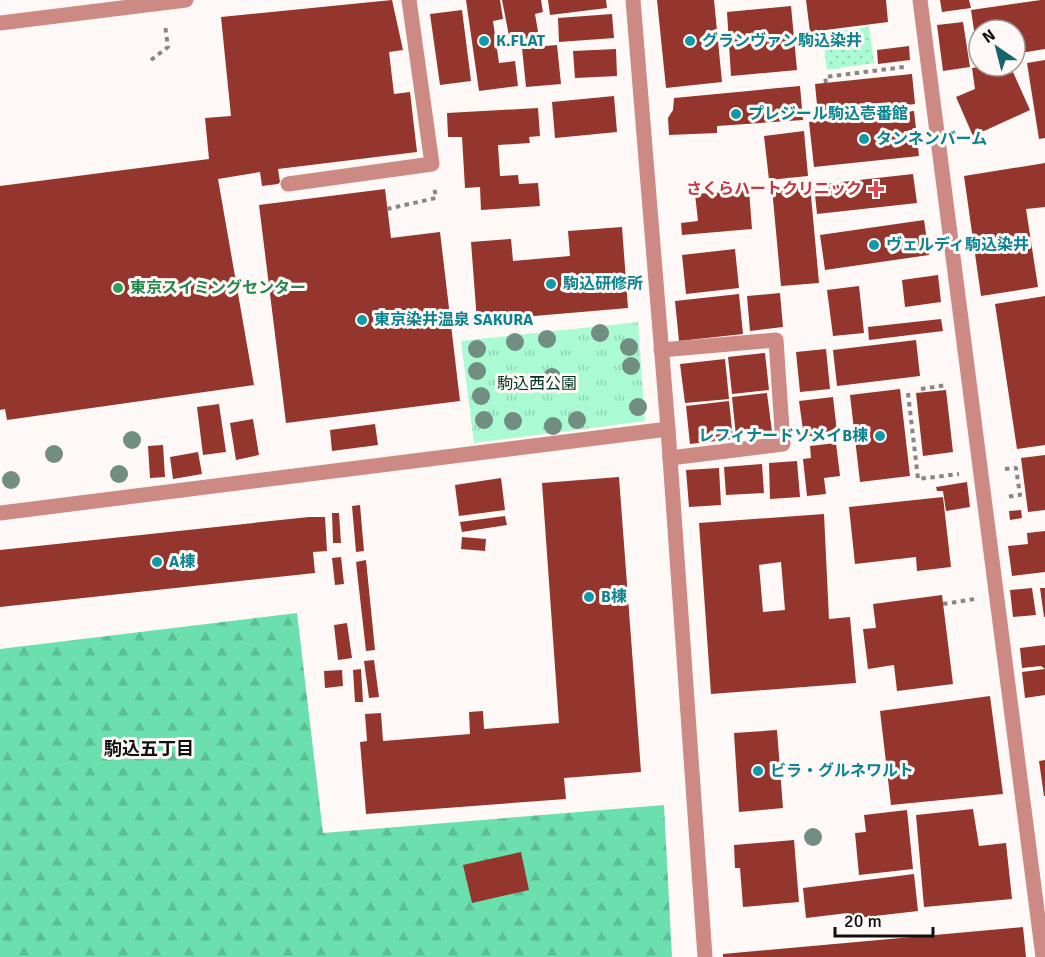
<svg xmlns="http://www.w3.org/2000/svg" width="1045" height="957" font-family="Signika,'Noto Sans JP',sans-serif">
<style>
.forest{fill:url(#forest-firs)}
.park{fill:url(#park-tufts)}
.garden{fill:url(#garden-dots)}
.building{fill:#94362d;fill-rule:evenodd}
.lines{fill:none;stroke-linecap:round;stroke-linejoin:round}
.path{stroke:#898584;stroke-width:4;stroke-dasharray:4.5 4.5;stroke-linecap:butt}
.service{stroke:#cd8983;stroke-width:15}
.minor{stroke:#cd8983;stroke-width:15}
.tertiary{stroke:#cd8983;stroke-width:15}
.tree{fill:#728d81}
.culture-dot{fill:#0f9aa8;stroke:#fef9f7;stroke-width:2}
.health-dot{fill:#e0444e;stroke:#fef9f7;stroke-width:2}
.leisure-dot{fill:#2e9e5b;stroke:#fef9f7;stroke-width:2}
.labels{text-anchor:middle;dominant-baseline:central;stroke-width:6;stroke-linejoin:round;paint-order:stroke}
.culture-label{font-size:16px;font-weight:bold;fill:#0d838f;stroke:#fef9f7;text-anchor:start}
.health-label{font-size:16px;font-weight:bold;fill:#be3a42;stroke:#fef9f7;text-anchor:end}
.leisure-label{font-size:16px;font-weight:bold;fill:#27864d;stroke:#fef9f7;text-anchor:start}
.park-label{font-size:16px;fill:#003421;stroke:#fef9f7}
.neighbourhood-label{font-size:18px;font-weight:bold;fill:#110f0e;stroke:#fef9f7}
</style>
<defs>
<pattern id="forest-firs" width="22" height="20" patternUnits="userSpaceOnUse" patternTransform="scale(1.5)"><rect width="22" height="20" fill="#6bdfad"/><path d="M5 1l3.5 6h-7zM16 11l3.5 6h-7z" fill="#5cbe94"/></pattern>
<pattern id="park-tufts" width="24" height="20" patternUnits="userSpaceOnUse" patternTransform="scale(1.5)"><rect width="24" height="20" fill="#aafad4"/><path d="M3 7l-1-3M5 7V3M7 7l1-3M15 17l-1-3M17 17v-4M19 17l1-3" fill="none" stroke="#91d5b5"/></pattern>
<pattern id="garden-dots" width="8" height="8" patternUnits="userSpaceOnUse" patternTransform="scale(1.5)"><rect width="8" height="8" fill="#aafad4"/><path d="M2 2h.1M6 6h.1" fill="none" stroke="#91d5b5" stroke-width="1.8" stroke-linecap="round"/></pattern>
</defs>
<rect width="100%" height="100%" fill="#fef9f7"/>
<path class="forest" d="M297,613L323,833L664,805L672,957H0V649Z"/>
<path class="park" d="M638,322L645,421L474,443L461,341Z"/>
<path class="garden" d="M869,27L874,63L827,70L822,33Z"/>
<path class="building" d="M392,0L403,50L389,52L394,94L410,92L417,152L278,169L280,182L278,184L262,186L260,172L218,179L254,385L7,420L5,409L0,410V186L209,159L205,118L231,116L221,17Z
M466,0H500L503,19L493,21L499,63L515,61L518,86L479,91Z
M502,0H541L543,12L535,14L539,37L510,41Z
M548,0H606L607,8L550,15Z
M657,0H714L722,82L666,88Z
M806,0H886L888,22L810,32Z
M940,0H969L971,8L942,12Z
M1041,0H1045V49L1015,54V30H979L978,57L971,10Z
M791,6L797,70L731,76L727,12Z
M462,10L471,81L440,85L430,14Z
M612,14L614,38L559,42L558,18Z
M963,22L970,67L943,71L937,25Z
M557,45L561,84L526,87L522,48Z
M909,46L910,60L878,64L877,50Z
M616,49L617,76L575,78L573,51Z
M1045,60V138L1039,139L1027,63Z
M986,66H1008L1009,74L1013,72L1030,110L973,136L956,97L975,89L972,68Z
M912,74L915,104L818,115L815,84Z
M800,86L803,120L717,126V133L669,135L668,118L673,110L674,98Z
M614,96L617,132L555,138L552,102Z
M538,108L540,136L529,137L530,143L498,145L500,176L518,175L519,184L538,183L540,206L481,210L480,187L465,188L462,137H448L447,113Z
M914,111L919,156L814,167L809,122Z
M804,131L808,176L769,180L764,136Z
M1045,163V207L1026,209L1038,287L981,296L964,176Z
M913,174L917,203L817,214L814,185Z
M810,185L819,283L781,286L772,188Z
M385,189L391,238L440,232L460,401L286,423L259,205Z
M749,190L752,229L682,235L681,223L698,221L695,194Z
M924,220L929,255L825,270L820,235Z
M622,227L628,308L477,321L471,242L511,239L513,261L570,256L568,231Z
M735,249L739,288L686,294L682,255Z
M938,275L941,302L905,307L902,280Z
M859,286L864,333L833,336L827,290Z
M780,293L783,327L750,331L747,296Z
M739,294L743,334L679,341L675,301Z
M1045,296V445L1017,449L995,304Z
M941,319L943,331L869,340L868,327Z
M916,340L920,376L837,386L833,350Z
M826,349L830,389L800,392L796,352Z
M765,353L769,390L732,394L728,357Z
M725,359L729,399L685,403L680,364Z
M900,389L910,476L860,482L850,395Z
M946,390L953,452L923,456L916,393Z
M767,393L772,432L736,436L732,397Z
M833,397L837,432L804,437L799,401Z
M729,401L733,439L690,444L686,406Z
M219,404L226,452L203,455L197,407Z
M253,419L259,455L236,460L230,423Z
M375,424L378,445L332,451L330,430Z
M836,443L840,476L824,478L826,494L807,496L803,459L811,458L810,446Z
M163,445L165,477L150,478L148,446Z
M198,452L202,474L173,479L170,457Z
M1045,455V510L1028,512L1021,458Z
M797,461L800,497L770,499L769,463Z
M762,464L764,493L726,495L724,467Z
M719,468L721,505L689,507L686,470Z
M619,477L641,772L564,778L566,799L366,814L360,742L367,741L365,714L381,713L383,741L470,734L469,712L483,711L484,729L559,723L542,483Z
M501,478L505,510L459,516L455,485Z
M967,482L970,507L946,511L943,491H937L936,487Z
M943,497L951,567L917,571L916,557L855,564L849,507Z
M360,505L364,551L356,552L352,506Z
M1021,510L1022,518L1010,520L1009,511Z
M332,513H339L341,543H333Z
M824,514L829,619L850,617L856,683L711,694L699,523ZM781,562L785,610L763,612L759,565Z
M505,516L507,525L462,532L460,522Z
M309,517H325L327,551L313,552L315,573L0,607V550Z
M1045,531V572L1012,576L1008,546L1028,544L1027,533Z
M462,537L486,539L485,551L461,549Z
M341,557L344,584L335,585L332,558Z
M366,560L375,650L366,651L356,562Z
M1032,588L1036,615L1013,617L1010,590Z
M1040,588H1045V617H1044Z
M942,595L953,684L897,691L894,665L868,669L863,629L876,628L873,604Z
M347,623L352,658L338,660L334,625Z
M1045,645V695L1025,698L1022,672L1045,669L1041,666L1022,668L1020,648Z
M374,660L379,697L369,698L364,661Z
M361,669L363,702H355L353,670Z
M342,670L343,686L325,688L324,671Z
M990,696L1003,794L891,805L880,711Z
M777,730L783,808L739,812L734,733Z
M1045,760V796H1044L1039,761Z
M973,809L979,846L1006,843L1012,899L924,907L916,815Z
M907,810L913,869L859,875L855,833L866,832L864,815Z
M794,840L799,902L743,907L740,868H735L734,845Z
M521,852L529,890L472,903L463,865Z
M914,874L918,911L849,919L848,913L806,918L803,888Z
M1023,927L1026,957H723V954Z"/>
<g class="lines">
<path class="path" d="M151,60L168,47L165,25
M826,83L825,77L904,67
M387,209L436,198L434,186
M921,389L947,385
M908,393L918,479L959,474
M1005,469L1016,468L1020,495L1006,497
M943,604L975,599"/>
<path class="service" d="M288,184L432,164L409,0
M661,350L776,340L783,444L670,458
M0,513L668,429"/>
<path class="minor" d="M633,0L668,429L705,957
M920,0L1043,957"/>
<path class="tertiary" d="M0,23L186,0"/>
</g>
<g class="tree">
<circle cx="600" cy="333" r="9"/>
<circle cx="547" cy="339" r="9"/>
<circle cx="515" cy="342" r="9"/>
<circle cx="629" cy="347" r="9"/>
<circle cx="477" cy="349" r="9"/>
<circle cx="631" cy="366" r="9"/>
<circle cx="477" cy="371" r="9"/>
<circle cx="552" cy="377" r="9"/>
<circle cx="481" cy="396" r="9"/>
<circle cx="638" cy="407" r="9"/>
<circle cx="484" cy="420" r="9"/>
<circle cx="577" cy="420" r="9"/>
<circle cx="513" cy="421" r="9"/>
<circle cx="553" cy="426" r="9"/>
<circle cx="132" cy="440" r="9"/>
<circle cx="54" cy="454" r="9"/>
<circle cx="119" cy="474" r="9"/>
<circle cx="11" cy="480" r="9"/>
<circle cx="813" cy="837" r="9"/>
</g>
<g class="culture-dot">
<circle cx="484" cy="41" r="6"/>
<circle cx="690" cy="41" r="6"/>
<circle cx="736" cy="114" r="6"/>
<circle cx="864" cy="139" r="6"/>
<circle cx="874" cy="245" r="6"/>
<circle cx="551" cy="284" r="6"/>
<circle cx="362" cy="320" r="6"/>
<circle cx="880" cy="436" r="6"/>
<circle cx="157" cy="562" r="6"/>
<circle cx="589" cy="597" r="6"/>
<circle cx="758" cy="771" r="6"/>
</g>
<path class="health-dot" d="M873 180h6v6h6v6h-6v6h-6v-6h-6v-6h6z"/>
<circle class="leisure-dot" cx="118" cy="288" r="6"/>
<g class="labels">
<g class="culture-label">
<text x="496" y="41">K.FLAT</text>
<text x="702" y="41">グランヴァン駒込染井</text>
<text x="748" y="114">プレジール駒込壱番館</text>
<text x="876" y="139">タンネンバーム</text>
<text x="886" y="245">ヴェルディ駒込染井</text>
<text x="563" y="284">駒込研修所</text>
<text x="374" y="320">東京染井温泉 SAKURA</text>
<text x="868" y="436" text-anchor="end">レフィナードソメイB棟</text>
<text x="169" y="562">A棟</text>
<text x="601" y="597">B棟</text>
<text x="770" y="771">ビラ・グルネワルト</text>
</g>
<g class="health-label">
<text x="862" y="189">さくらハートクリニック</text>
</g>
<g class="leisure-label">
<text x="130" y="288">東京スイミングセンター</text>
</g>
<g class="park-label">
<text x="537" y="384">駒込西公園</text>
</g>
<g class="neighbourhood-label">
<text x="149" y="749">駒込五丁目</text>
</g>
</g>
<g transform="translate(997 48) rotate(325)"><circle r="28" fill="#fef9f7" stroke="#9f9b9a" stroke-width="1.5"/>
<path d="M0-4.5L10 22L0 15L-10 22Z" fill="#16656b"/>
<text y="-9" font-size="16" font-weight="bold" text-anchor="middle" fill="#110f0e">N</text>
</g>
<path d="M835 927v9h98v-9" fill="none" stroke="#110f0e" stroke-width="3"/>
<text x="844" y="927" font-size="18" fill="#110f0e" stroke="#fef9f7" stroke-width="4.5" paint-order="stroke">20 m</text>
</svg>
